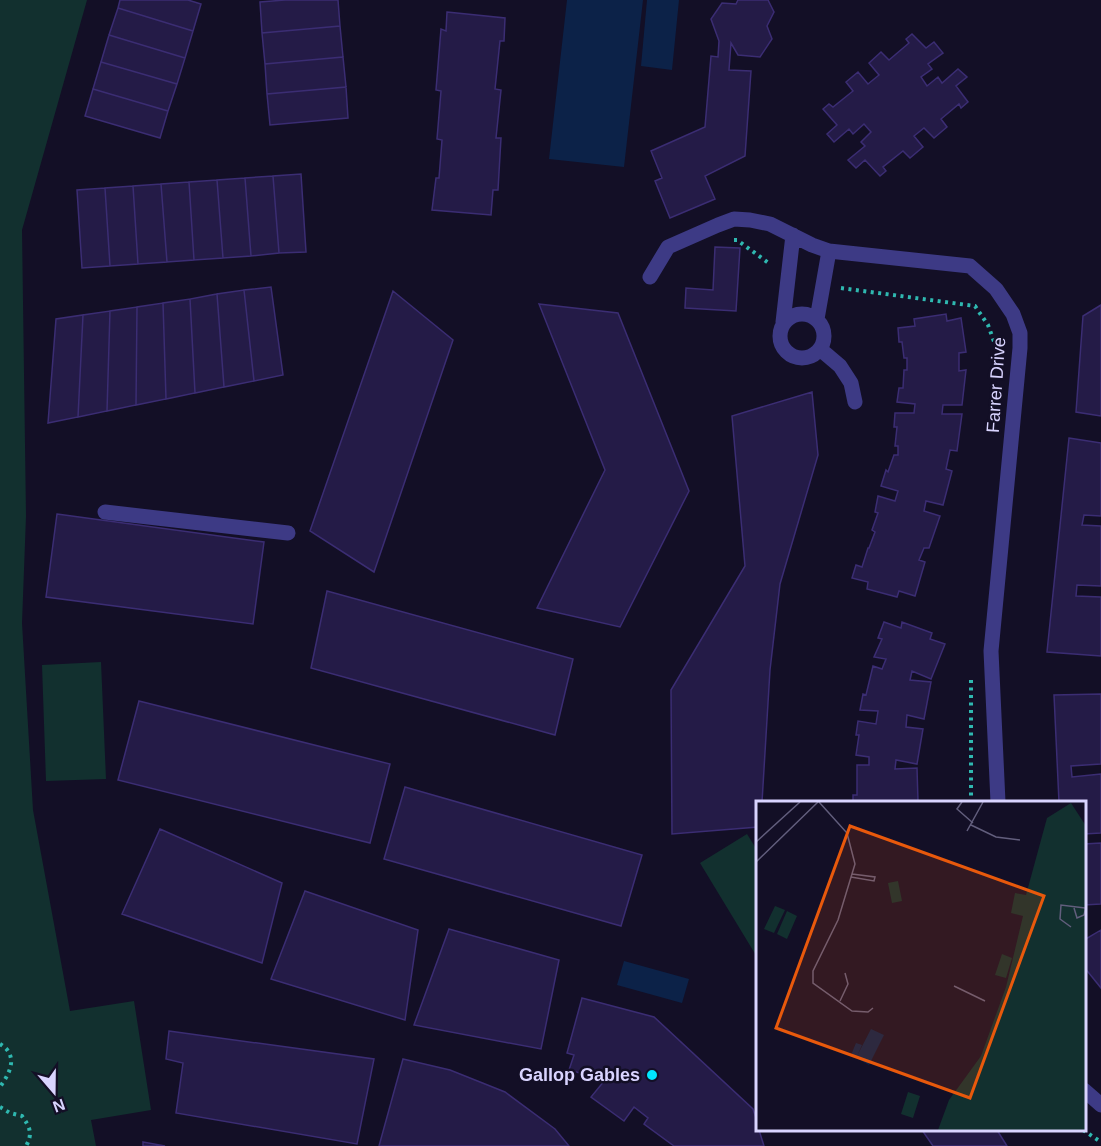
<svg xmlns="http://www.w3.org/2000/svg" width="1101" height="1146" font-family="Arial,sans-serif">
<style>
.green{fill:#12302f}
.water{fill:#0c2248}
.building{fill:#241b47;stroke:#3b2d73;stroke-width:1.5}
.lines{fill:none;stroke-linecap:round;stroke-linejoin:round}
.path{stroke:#2fb8b0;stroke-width:4;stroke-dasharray:3 4.5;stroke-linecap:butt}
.minor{stroke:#3d3a85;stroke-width:15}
.poi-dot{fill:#00e5ff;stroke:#130f26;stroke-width:2}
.labels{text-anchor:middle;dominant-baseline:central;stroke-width:5;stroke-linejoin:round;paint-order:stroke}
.street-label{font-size:18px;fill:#d9d4ff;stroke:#130f26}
.poi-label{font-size:18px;font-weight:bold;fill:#d9d4ff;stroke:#130f26;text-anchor:end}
.inset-road{fill:none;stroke:#625e7d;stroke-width:1.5}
.view{fill:#e8590c;fill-opacity:0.15;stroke:#e8590c;stroke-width:3}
.inset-edge{fill:none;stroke:#d9d4ff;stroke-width:3}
</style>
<rect width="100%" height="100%" fill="#130f26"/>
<path class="green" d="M0,0H87L22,230L26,516L22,623L33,810L70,1011L134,1001L151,1110L91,1120L96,1146H0Z
M101,662L106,779L46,781L42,665Z
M747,834L757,850V957L700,863Z"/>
<path class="water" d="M567,0H643L624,167L549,159Z
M647,0H679L672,70L641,66Z
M624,961L689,979L682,1003L617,985Z"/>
<path class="building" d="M120,0H188L201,4L193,31L118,8Z
M285,0H338L340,26L262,33L260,2Z
M738,0H768L774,12L767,26L772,39L760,57L738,55L731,43L729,70L751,71L745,156L705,176L715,199L670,218L655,181L662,178L651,151L705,127L711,56L718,57L719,41L711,19L722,3L736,4Z
M118,8L193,31L185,58L109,35Z
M447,12L505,18L504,41H500L495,89L501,90L496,138H501L498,190H493L491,215L432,210L436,178H439L442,140L437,139L441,91L436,90L441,29L446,31Z
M340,26L343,57L265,64L262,33Z
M912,34L926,48L934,42L943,53L928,64L932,69L921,77L927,86L938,77L942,83L958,69L967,77L956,86L968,102L961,108L959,104L941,119L947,127L934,138L924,128L914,136L923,147L910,158L903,151L883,167L886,171L880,176L865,160L856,168L848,160L865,146L861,142L871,132L864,124L853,134L849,129L834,142L827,134L837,125L823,109L829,104L833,107L853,91L846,82L858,72L868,84L879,75L869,63L881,52L889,60L909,43L906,39Z
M109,35L185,58L177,84L101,62Z
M343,57L346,87L267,94L265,64Z
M101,62L177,84L168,111L93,89Z
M346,87L348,118L270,125L267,94Z
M93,89L168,111L160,138L85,116Z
M301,174L306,252L279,253L273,176Z
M273,176L279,253L251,256L245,178Z
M245,178L251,256L223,258L217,180Z
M217,180L223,258L194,260L189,182Z
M189,182L194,260L167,262L161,184Z
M161,184L167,262L138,264L133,186Z
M133,186L138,264L110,266L105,188Z
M105,188L110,266L82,268L77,190Z
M715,247L740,248L736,311L685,308L686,288L713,290Z
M271,287L283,375L254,381L244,290Z
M244,290L254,381L224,387L217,294Z
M393,291L453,340L374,572L310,531Z
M217,294L224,387L195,393L190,299Z
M190,299L195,393L166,399L163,303Z
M163,303L166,399L136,405L137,307Z
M539,304L618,313L689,491L620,627L537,608L605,470Z
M1101,305V416L1076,412L1083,316Z
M137,307L136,405L107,411L110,311Z
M110,311L107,411L78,417L83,315Z
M946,314L947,321L961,318L966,352L959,353V371L966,370L962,405H943L942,414H962L957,451L950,450L946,469L952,471L943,505L926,501L924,511L940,516L929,548H924L919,560L925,562L915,596L899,591L897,597L867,589L868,582L852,578L856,565L862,567L868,548H869L875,532L872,530L878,513L875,512L878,496L895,501L898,491L881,486L886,470L888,472L894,455H898V446H895L897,427H894L895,413H914L915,404L897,402L899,388H903L904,370H907V358H904L902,342H899L898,328L915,326L914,319Z
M83,315L78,417L48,423L56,319Z
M812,392L818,455L780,584L770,670L762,802H758V827L672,834L671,690L745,566L732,416Z
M1069,438L1101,443V516L1084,515L1082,525L1101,526V586L1077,585L1076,596L1101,597V656L1047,652Z
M57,514L264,542L253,624L46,597Z
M327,591L573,659L555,735L311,668Z
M884,622L901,628L902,622L932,633L930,639L945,644L931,679L912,671L910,680L931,682L924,719L907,715L906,727L923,729L917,764L896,760L895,769L917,768L918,801L853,802V795H857V765H869V757L856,755L859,735H856L858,721L876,724L878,711L860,710L863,694L866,695L873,666L882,669L886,659L874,657L882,639L878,638Z
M1101,694V764L1071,766L1072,777L1101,774V833L1084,834V802H1059L1054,695Z
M139,701L390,764L370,843L118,780Z
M405,787L642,855L621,926L384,859Z
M160,829L282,883L262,963L122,914Z
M1101,843V904L1084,905V844Z
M305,891L418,930L405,1020L271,979Z
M449,929L559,960L541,1049L414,1025Z
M1101,930V988L1084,967V940Z
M582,998L654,1017L753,1109L758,1124V1130H759L764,1146H674L644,1124L648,1118L634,1107L624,1121L591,1097L605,1080L569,1070L574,1055L567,1053Z
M169,1031L374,1059L357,1144L176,1113L183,1063L166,1059Z
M403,1059L450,1070L505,1092L555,1129L569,1146H379Z
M922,1130H997L1007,1146H933Z
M143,1142L165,1146H143Z"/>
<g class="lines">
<path class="path" d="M734,240H737L770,264
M841,288L975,306L988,325L996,347V371
M971,680V802
M0,1044C3,1046 6,1048 8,1051C16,1063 7,1077 0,1087
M0,1107L10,1113L22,1116C30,1127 33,1134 26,1146
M1083,1130L1101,1142"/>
<path class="minor" d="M650,277L668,247L718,225L734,219L750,220L770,224L812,245L829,251L970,266L996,289L1013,314L1020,333V348L991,651L998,802
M780 336a22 22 0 1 1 44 0a22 22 0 1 1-44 0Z
M817,319L829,251
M783,322L793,235
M820,349L840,366L851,383L855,402
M105,512L288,533
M1084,1090L1101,1105"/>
</g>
<circle class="poi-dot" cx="652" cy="1075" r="6"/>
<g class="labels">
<g class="street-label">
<text transform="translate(996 385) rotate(-86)">Farrer Drive</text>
</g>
<g class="poi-label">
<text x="640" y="1075">Gallop Gables</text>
</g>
</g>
<g transform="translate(756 801)">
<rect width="330" height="330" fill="#130f26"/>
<path d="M315,2L330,25V329H182L193,299L225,255L250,186L267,115L255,112L259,92L270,94L291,17ZM142,80L146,100L136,102L132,82ZM19,105L29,109L18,132L8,128ZM31,110L41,115L31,138L21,133ZM246,153L256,157L250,177L239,174ZM152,291L164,295L157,317L145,313Z" fill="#12302f"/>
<path d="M115,228L128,234L113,264L95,254L100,242L106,244L101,255Z" fill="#0c2248"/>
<path class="inset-road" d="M63,1L91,32L99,63L82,119L57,170V182L96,210L112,211L117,207M206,1L201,8L217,22M215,24L240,36L264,39M211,30L227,1M0,41L44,1M0,61L62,1M95,76L118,80L119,76L96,73M318,107L321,117L328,114L330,106M315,126L304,118L305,104L329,107M198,185L229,200M84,200L92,183L89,172"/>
<path class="view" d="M94,25L288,95L214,297L20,227Z"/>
<rect width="330" height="330" class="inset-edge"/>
</g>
<g transform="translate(54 1092) rotate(160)" stroke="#130f26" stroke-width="4.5" paint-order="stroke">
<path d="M0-4.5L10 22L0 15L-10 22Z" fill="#d9d4ff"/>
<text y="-9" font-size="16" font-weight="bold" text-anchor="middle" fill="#d9d4ff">N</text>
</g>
</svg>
